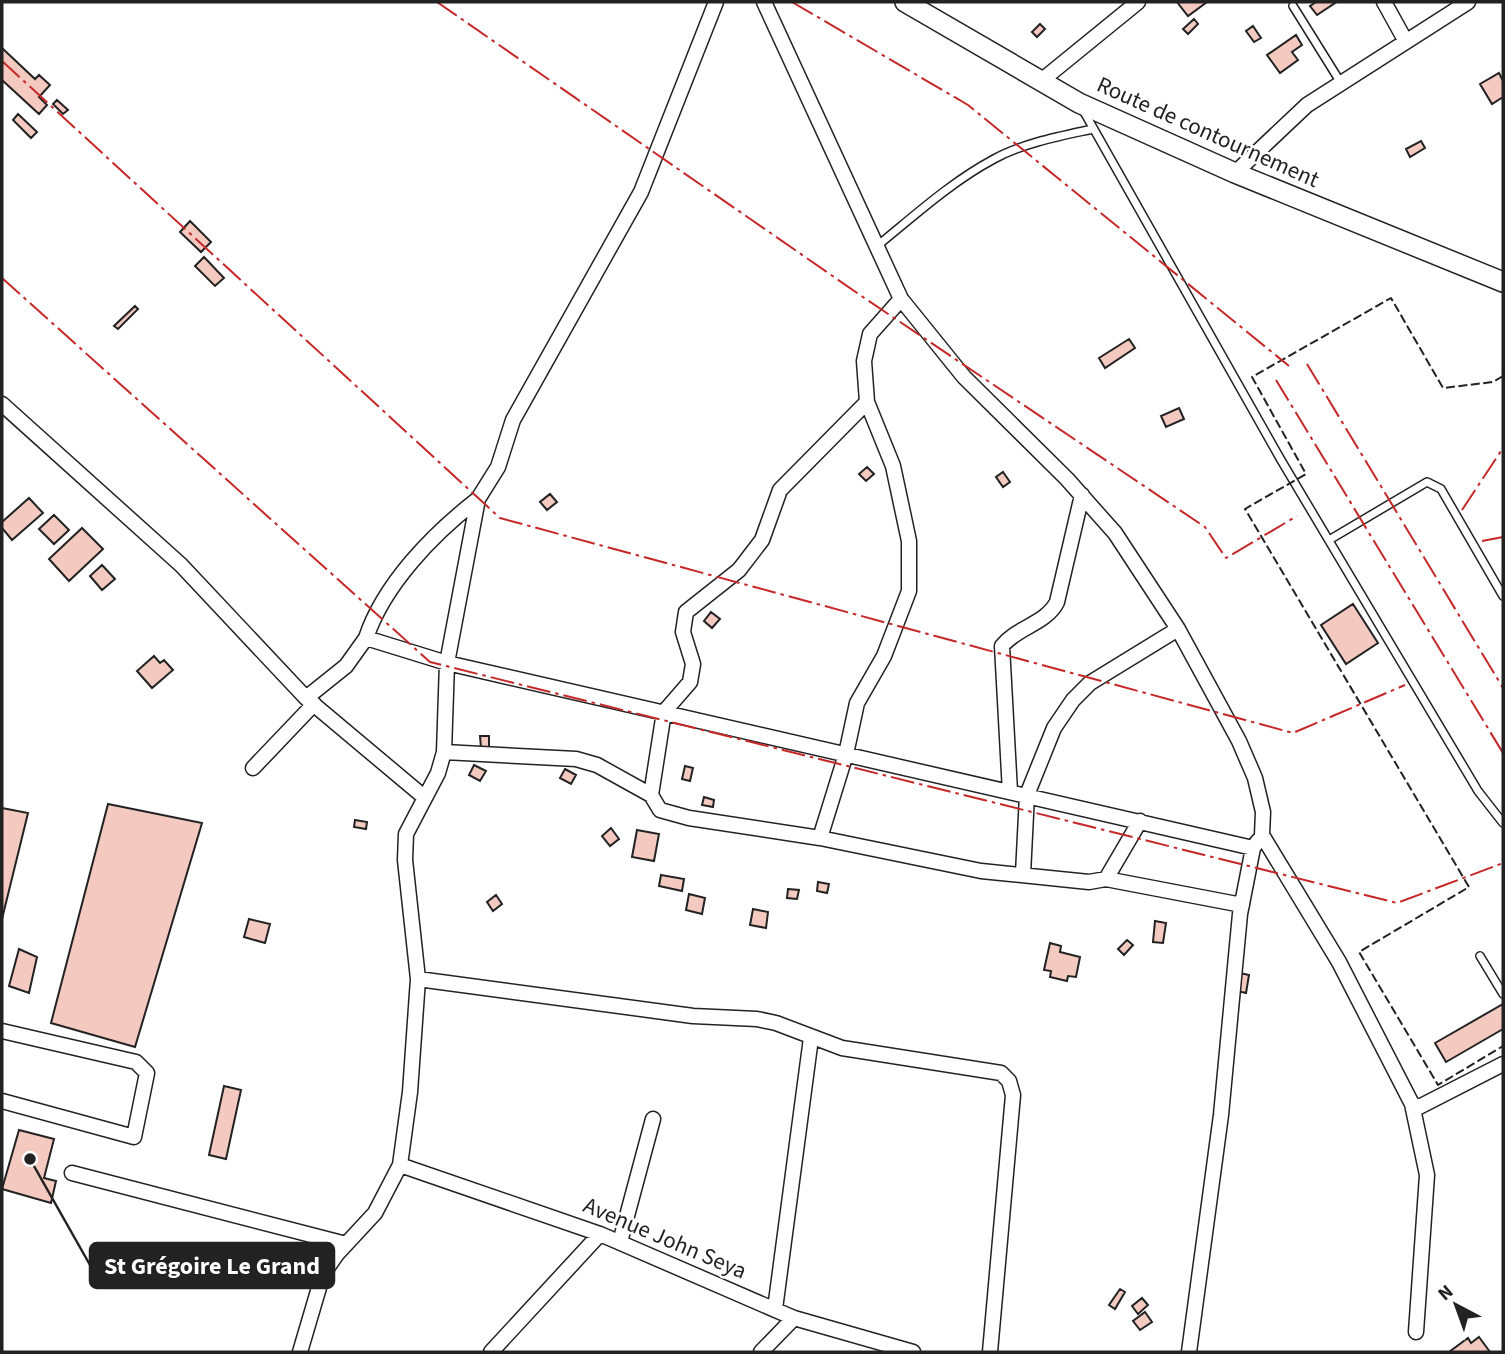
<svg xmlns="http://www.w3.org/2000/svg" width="1505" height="1354" font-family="'Source Sans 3',sans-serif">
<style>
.building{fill:#f3c9c0;stroke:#222;stroke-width:2}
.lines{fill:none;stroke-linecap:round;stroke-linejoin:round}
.lane-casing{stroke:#222;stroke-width:10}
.street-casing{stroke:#222;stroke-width:17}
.secondary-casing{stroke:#222;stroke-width:22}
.lane{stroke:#fff;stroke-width:7}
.street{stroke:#fff;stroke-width:14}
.secondary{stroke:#fff;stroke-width:19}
.fence{stroke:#222;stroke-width:2;stroke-dasharray:9 3.5;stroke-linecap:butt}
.power{stroke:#c62828;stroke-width:2;stroke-dasharray:24 5 3.5 5;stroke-linecap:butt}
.labels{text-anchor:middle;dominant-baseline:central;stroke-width:5;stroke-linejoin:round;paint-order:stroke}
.street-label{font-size:23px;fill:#222;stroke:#fff}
.leader{fill:none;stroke:#222;stroke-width:2.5}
.callout-dot{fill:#222;stroke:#fff;stroke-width:2.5}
.callout{fill:#222;stroke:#222;stroke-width:2.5}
.callout-label{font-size:24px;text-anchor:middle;font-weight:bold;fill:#fff}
</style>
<rect width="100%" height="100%" fill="#fff"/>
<path class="building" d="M1177,2H1207L1188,16Z
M1316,2H1334L1335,3L1317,15L1310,6Z
M1194,19L1198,24L1188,34L1183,29Z
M1040,24L1045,29L1037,37L1032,32Z
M1253,26L1261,38L1254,42L1246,31Z
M1296,35L1302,45L1292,52L1298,60L1280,73L1267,55Z
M2,48L35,79L39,75L50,85L39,97L47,105L39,114L2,80Z
M1499,73L1503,81V97L1492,104L1480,84Z
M57,100L68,110L63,114L53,104Z
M18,114L37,132L31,138L13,120Z
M1421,141L1425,148L1410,157L1406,149Z
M190,221L211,242L201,252L180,232Z
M204,257L224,278L215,286L195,266Z
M135,306L138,309L118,329L114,326Z
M1129,339L1135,348L1105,368L1099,358Z
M1179,408L1184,419L1166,427L1161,416Z
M867,467L874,474L866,481L859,474Z
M1003,472L1010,482L1003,487L996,477Z
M550,494L557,502L547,510L540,502Z
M29,498L43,513L12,540L2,528V522Z
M54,515L69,530L54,544L39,529Z
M82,528L103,549L69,581L49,559Z
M102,565L115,579L102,590L90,576Z
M1353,604L1378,643L1346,664L1321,625Z
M711,612L720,619L712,628L704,621Z
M154,656L160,663L164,660L173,670L152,688L137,671Z
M480,736H489V747L481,748Z
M474,765L486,771L480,781L469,775Z
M685,766L693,768L690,781L682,779Z
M565,769L576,775L571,784L560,778Z
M704,797L714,800L713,807L702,805Z
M108,804L202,823L135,1047L51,1023Z
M2,808L28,813L2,919Z
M355,820L367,822L366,829L354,827Z
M611,828L619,839L610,846L602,836Z
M637,830L659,834L654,861L632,857Z
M661,875L684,879L682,891L659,886Z
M818,882L829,884L827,893L817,891Z
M788,889L799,890L797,899L787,898Z
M689,894L705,898L702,914L686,910Z
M496,895L502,904L493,911L487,902Z
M753,909L768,912L766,928L750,925Z
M249,919L270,924L265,943L244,937Z
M1155,921L1166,923L1163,943L1153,942Z
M1127,940L1133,945L1124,955L1118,949Z
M1050,943L1061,946L1060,952L1080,957L1076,977L1068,976L1067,981L1050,977L1051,971L1044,970Z
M19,949L37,957L29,993L9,986Z
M1240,973L1249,975L1246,993L1237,991Z
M1503,1004V1029L1446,1062L1435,1043Z
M224,1086L241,1090L226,1159L209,1155Z
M19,1130L54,1139L44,1178L56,1181L51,1203L2,1189Z
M1120,1289L1125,1292L1115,1309L1109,1305Z
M1142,1298L1148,1305L1138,1314L1132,1306Z
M1145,1312L1152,1322L1140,1330L1133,1321Z
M1479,1337L1490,1352H1449L1468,1338L1471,1343Z"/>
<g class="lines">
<g class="lane-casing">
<path id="lane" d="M1293,6L1341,83
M1083,110L1281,460L1478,791L1503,823
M877,246C914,216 951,182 994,159C1023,143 1061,136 1093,129
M1329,540L1427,482L1441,489L1503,596
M1480,956L1503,994"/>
</g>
<g class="street-casing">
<path id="street" d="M764,2L901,299L964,377L1067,479L1115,533L1178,629L1239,741L1255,778L1263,812L1262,835L1339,962L1412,1104L1419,1107L1503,1064
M1384,2L1405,40
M1041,81L1138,2
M1235,173L1307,105L1468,2
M867,402L780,490L762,540L739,570L686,612L683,632L693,664L690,682L664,712L651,795L660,810L689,818L820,838L981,871L1089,882L1106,879L1140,821
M2,404L181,565L306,698L424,797
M366,638C384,584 433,534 478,499
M306,698L346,666L366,638L447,663L1253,848
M444,752L576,759L597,765L651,795
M253,768L314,704
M1010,792L1002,646C1017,627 1046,624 1057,602L1082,495
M820,838L846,754L857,703L884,656L909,591V541L893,466L867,402L864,361L870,334L901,299
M1023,874L1027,795L1054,728L1073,700L1090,683L1178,629
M1106,879L1242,905
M418,979L693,1016L757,1019L776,1023L842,1048L1001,1073L1009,1081L1013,1095L990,1352
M2,1031L136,1062L147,1073L134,1137L2,1101
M1412,1104L1427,1175L1416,1332
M400,1165L600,1234L794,1318L913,1352
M72,1173L346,1244
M620,1242L653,1119
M775,1309L811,1038
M300,1352L323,1274L337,1254L375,1213L400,1165L410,1092L418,979L405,860L406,834L438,773L444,752L447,663L478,499L498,467L513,420L641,192L716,2
M491,1352L600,1234
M761,1352L794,1318
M1189,1352L1221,1115L1240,914L1253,848L1258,841"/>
</g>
<g class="secondary-casing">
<path id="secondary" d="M905,2L1079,103L1235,173L1503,282"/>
</g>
<use href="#lane" class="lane"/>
<use href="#street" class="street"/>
<use href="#secondary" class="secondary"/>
<path class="fence" d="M1503,376L1493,382L1443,388L1391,298L1252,377L1306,474L1245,509L1469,887L1359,952L1438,1085L1503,1046"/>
<path class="power" d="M437,2L860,295L1205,527L1226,558L1297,516
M792,2L968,105L1289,366
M2,61L500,518L1293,733L1405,685
M2,278L430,662L1397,903L1503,863
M1307,364L1503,688
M1276,380L1503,753
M1462,510L1503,448
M1482,541L1503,537"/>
</g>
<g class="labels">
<g class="street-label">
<text transform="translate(1208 132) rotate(24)">Route de contournement</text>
<text transform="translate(665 1238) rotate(23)">Avenue John Seya</text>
</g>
</g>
<path class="leader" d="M30 1159L90 1265"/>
<circle class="callout-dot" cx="30" cy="1159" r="7"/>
<rect class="callout" x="90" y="1243" width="244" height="45" rx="7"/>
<g class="callout-label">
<text x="212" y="1274">St Grégoire Le Grand</text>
</g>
<rect width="1505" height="1354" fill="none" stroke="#222222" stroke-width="7"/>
<g transform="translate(1456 1305) rotate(319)" stroke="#ffffff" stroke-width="5" paint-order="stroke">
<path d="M0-5L12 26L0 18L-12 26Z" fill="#222222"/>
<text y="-10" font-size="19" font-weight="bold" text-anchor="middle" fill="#222222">N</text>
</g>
</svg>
